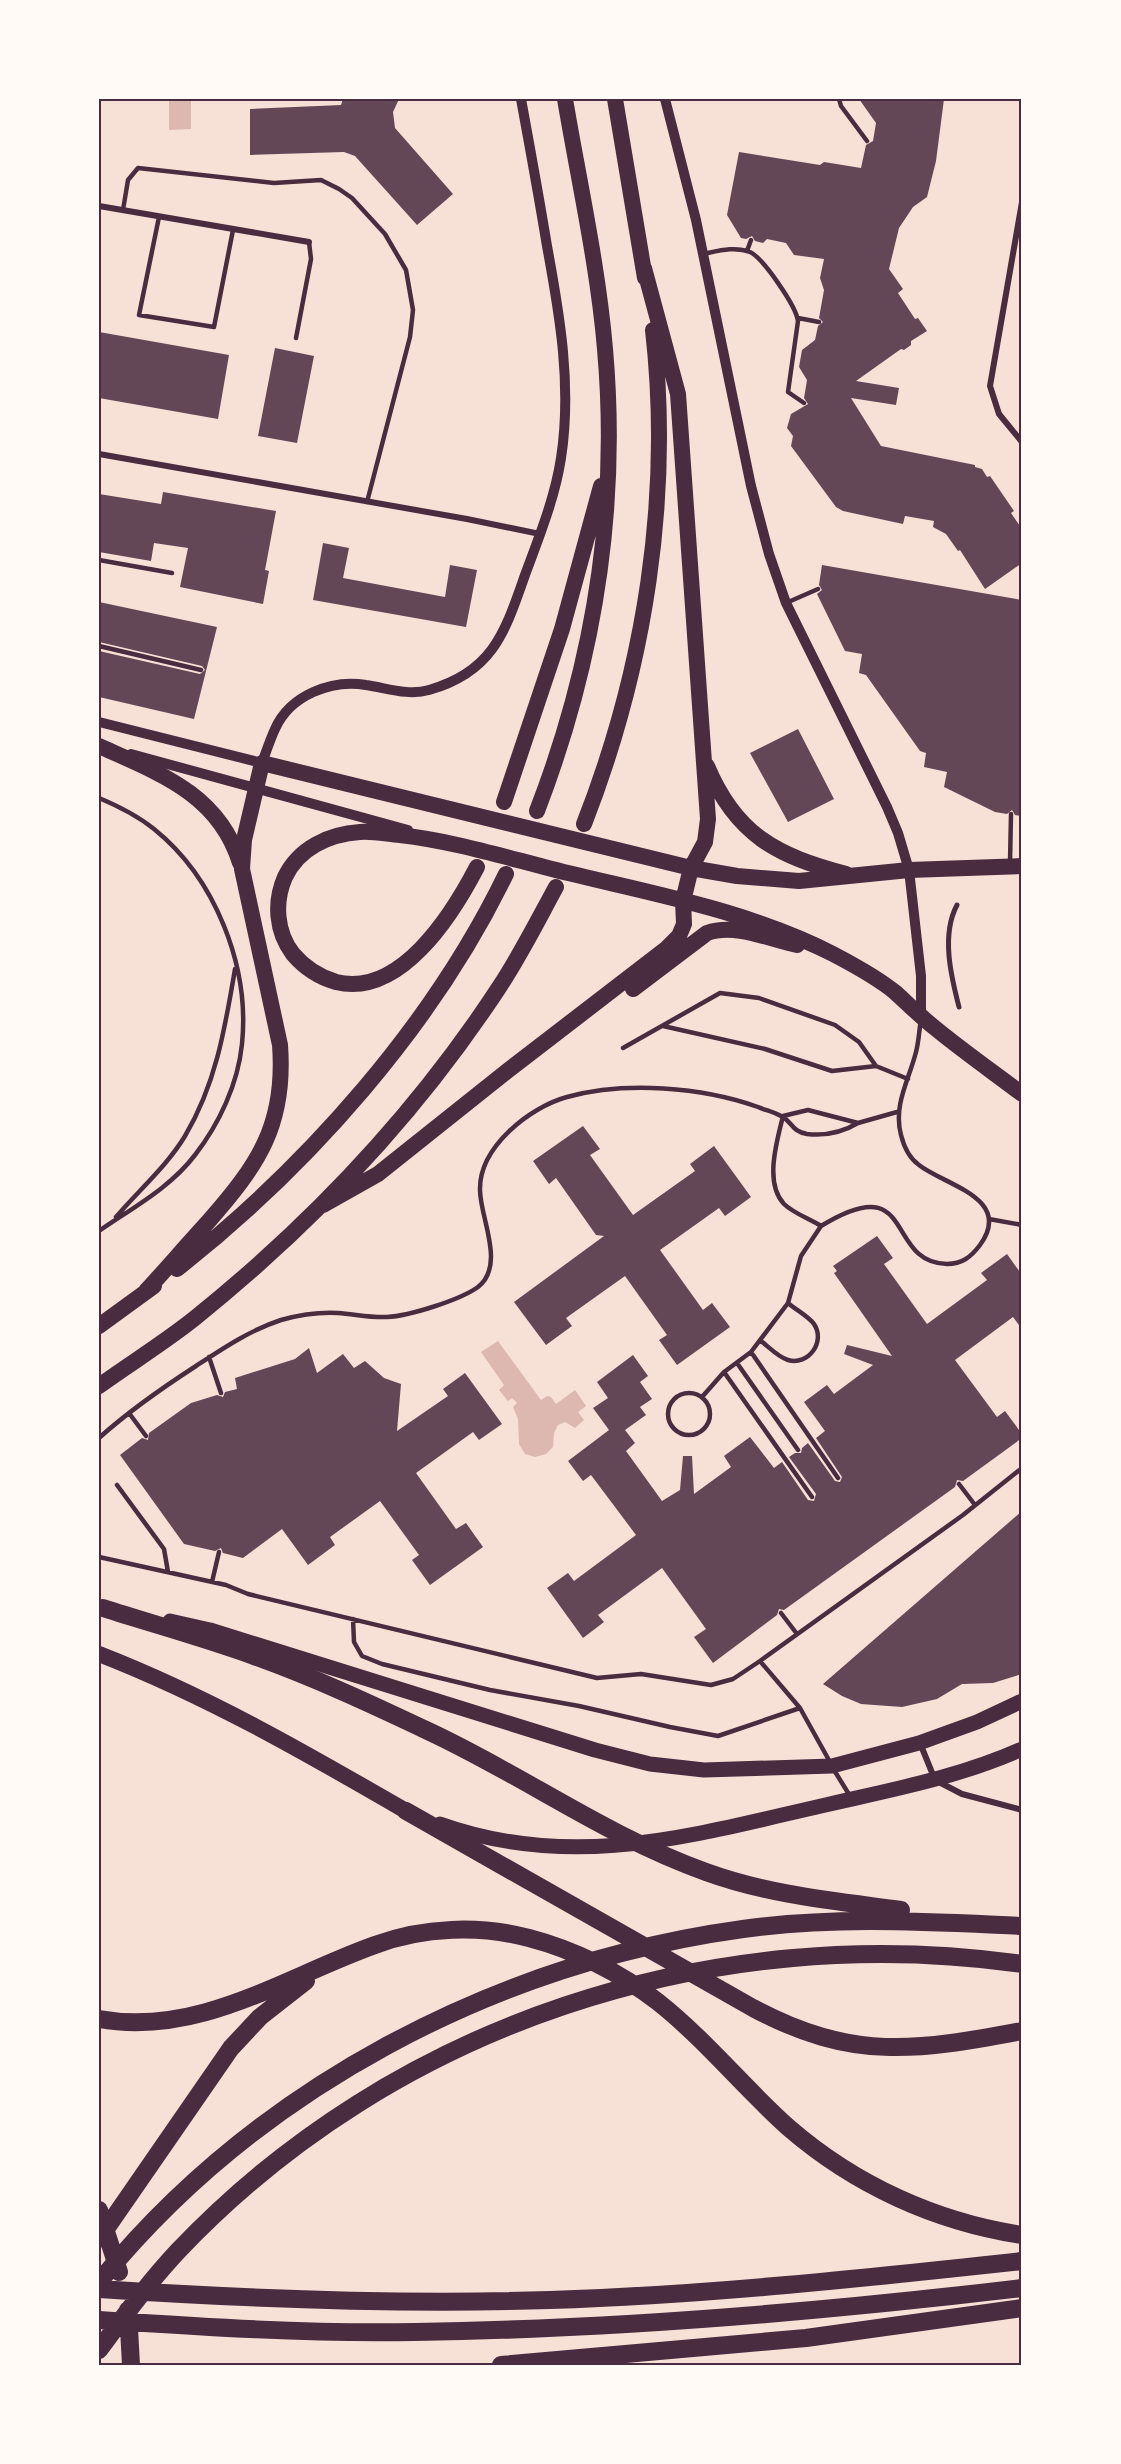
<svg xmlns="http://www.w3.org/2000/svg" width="1121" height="2464" font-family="'Golos Text',sans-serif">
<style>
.water{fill:#dcb8b0}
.building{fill:#644757}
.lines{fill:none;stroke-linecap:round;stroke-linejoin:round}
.service{stroke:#4a2c40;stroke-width:4.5}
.pedestrian{stroke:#4a2c40;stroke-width:5}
.minor{stroke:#4a2c40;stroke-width:6}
.tertiary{stroke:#4a2c40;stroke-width:10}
.primary{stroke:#4a2c40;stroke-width:15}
.trunk{stroke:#4a2c40;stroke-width:16}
.motorway{stroke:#4a2c40;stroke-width:18}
.neatline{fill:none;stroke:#4a2c40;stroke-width:2}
</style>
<rect width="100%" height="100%" fill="#f7e1d7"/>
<path class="water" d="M169,99H191V129L169,130Z
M498,1341L541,1400L547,1396L551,1397L556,1404L575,1390L586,1406L578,1412L584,1420L575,1428L565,1422L558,1425L554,1433L553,1447L546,1454L535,1457L525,1454L519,1444L518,1419L513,1407L517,1403L512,1398L508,1401L499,1390L504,1385L481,1352Z"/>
<path class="building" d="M343,99H399L393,112L395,128L453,194L417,225L355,156L344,152L250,155V109L341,105Z
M859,99H944L936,161L927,197L913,207L899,228L889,269L903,289L898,293L915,319L918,318L927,331L911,341V345L904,350L901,349L856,381L899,388L896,405L851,398L881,446L975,465V467L982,469L987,477L990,476L1014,511L1011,513L1022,529V563L985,589L960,550L958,551L946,534L933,527L934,521L905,516L903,524L843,511L836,507L791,446L793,436L787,428L791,414L808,404L804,398L807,380L799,367L802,350L815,340L818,326L823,322L819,318L824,290L820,278L824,259L794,255L786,243L767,239L763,243L755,241L752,236L746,239L741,238L727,215L739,152L820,165L824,162L861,168L866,145L873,141L876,123Z
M99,332L229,355L218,419L99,398Z
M275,348L314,356L297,443L258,436Z
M163,492L276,511L265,570L269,571L263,604L180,587L188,548L154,543L151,561L99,552V494L161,504Z
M323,543L349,548L343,578L445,597L450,565L477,570L466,627L313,600Z
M822,565L1022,600V816L1015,815L1012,810L1007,814L995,812L944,787L947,772L924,767L926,753L920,751L866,675L859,673L862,654L845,651L817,594L822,590L819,585Z
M99,602L217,627L194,719L99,697V651L200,674L205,670L202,666L99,642Z
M798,729L834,799L788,822L750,753Z
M583,1126L600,1149L590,1155L633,1215L695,1171L690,1164L714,1146L751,1197L725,1216L719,1208L660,1250L703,1310L712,1303L730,1327L677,1365L659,1340L667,1335L625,1276L566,1318L572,1326L546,1345L514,1302L604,1236L596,1235L556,1178L549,1184L533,1161Z
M877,1236L893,1258L884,1264L927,1324L987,1280L981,1273L1007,1254L1022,1275V1329L1013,1317L955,1360L997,1417L1005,1411L1022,1434V1438L963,1481L957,1480L955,1487L784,1610L779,1609L777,1615L713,1663L694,1637L706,1629L662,1568L598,1615L604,1622L583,1638L547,1588L568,1573L574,1581L636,1535L591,1475L583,1481L568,1461L609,1430L593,1408L608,1398L597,1382L633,1355L648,1376L640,1382L652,1399L640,1407L646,1415L625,1430L635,1443L626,1451L662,1501L680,1490L683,1456H692L694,1494L731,1467L724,1456L750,1437L774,1468L782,1462L808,1500L814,1501L816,1494L789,1457L795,1453H801L802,1448L808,1443L835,1481L840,1482L842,1477L816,1438L825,1431L804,1402L827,1385L834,1394L873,1365L844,1354L847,1345L892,1356L834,1273L837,1271L833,1266Z
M309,1348L317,1373L343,1354L354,1368L365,1361L384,1378L401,1384L397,1431L448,1396L443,1389L465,1373L502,1424L479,1440L473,1432L416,1473L456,1529L466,1523L483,1547L430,1585L412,1560L419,1555L380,1501L330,1537L335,1545L308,1565L282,1529L243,1558L223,1553L221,1548L215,1551L184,1544L120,1455L142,1438L148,1440L149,1433L191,1403L217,1395L223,1397L225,1392L237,1389L235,1378L295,1359Z
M1022,1511V1674L993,1683L962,1684L937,1699L902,1707L861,1704L842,1696L823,1684Z"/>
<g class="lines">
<path class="service" d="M839,99L841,106L867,141
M123,210L128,180L138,168L274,183L321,180L339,189L352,198L385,234L406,270L413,310L410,337L367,502
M159,217L139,315L214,327L233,230
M747,251L751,240
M703,254C718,251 735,246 750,252C763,258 796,306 798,321L788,392L804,403
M798,318L819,322
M296,338L311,259L309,242
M99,560L172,573
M786,603L818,589
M99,646L201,670
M99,798C118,806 138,816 154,829C215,878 250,966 242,1044C238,1084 219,1124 195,1155C170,1188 132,1208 99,1231
M1010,863L1011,814
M663,1026L765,1049L832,1071L876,1066L908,1079
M623,1048L720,993L759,998L835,1025L859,1042L876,1066
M783,1116C777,1141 764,1183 784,1204C793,1213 810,1219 821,1226C917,1167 884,1263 947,1264C962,1264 971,1257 980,1245C1014,1198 944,1185 919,1165C909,1158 904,1147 901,1135C893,1105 909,1080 916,1052C919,1041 919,1030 921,1020
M783,1116L808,1110L858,1123L897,1112
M116,1217C138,1191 167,1166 185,1136C216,1084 225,1028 235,969
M989,1219L1022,1225
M761,1341C769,1347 778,1357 788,1360C808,1366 826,1342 814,1324C808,1316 796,1310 788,1303
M751,1352L838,1478
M209,1357L221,1393
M737,1363L798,1450
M724,1372L812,1497
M668 1414a21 21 0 1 1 42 0a21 21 0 1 1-42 0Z
M702,1397L724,1372L751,1352L788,1303L801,1256L821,1226
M129,1413L146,1436
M99,1438C129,1411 162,1388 196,1366C222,1349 250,1330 281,1320C299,1315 320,1312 338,1313C354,1314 371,1318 387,1317C409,1316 460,1300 478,1287C506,1265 480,1218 480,1190C479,1147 530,1107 567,1097C625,1081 702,1087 758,1107C765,1110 774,1112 781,1116C793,1122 791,1131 807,1134C825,1136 843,1132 858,1123
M959,1484L975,1505
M117,1485L164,1549L168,1572
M99,1557L226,1585L248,1594L597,1678L641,1674L711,1685L733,1679L760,1661L800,1708L830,1762
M212,1582L219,1552
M781,1613L797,1634
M353,1619L354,1642L362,1656L382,1664L490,1690L579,1706L670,1727L718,1736L800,1708
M760,1661L963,1515L1022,1468
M834,1770L850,1796"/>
<path class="pedestrian" d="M957,905C941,935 951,976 959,1007"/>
<path class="minor" d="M1022,202L990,386L999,414L1022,442
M99,206L309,242
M99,454L467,519L540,534
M920,1743L935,1780L962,1794L1022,1810"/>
<path class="tertiary" d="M665,99L696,220L751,486L769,554L786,603L887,807L898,833L909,870L921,976V1017
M99,722L262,763C266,752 270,740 275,729C290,695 332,679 366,685C387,688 408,696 429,690C493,672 505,632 525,575C539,537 555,498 561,458C572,387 560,316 547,246C539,197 530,148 521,99
M131,754L408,830"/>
<path class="primary" d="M170,1621L210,1630L595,1750L650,1764L704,1770L832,1766L919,1743L977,1722L1022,1701
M440,1824C572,1871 690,1836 821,1806C890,1790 957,1778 1022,1749"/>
<path class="trunk" d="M615,99L645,278
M99,746C159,773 219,794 240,863
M707,766C736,835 777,856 846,874
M504,802L562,629L601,486
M537,811C594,663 619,508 605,349C598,266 579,182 565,99
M584,824C645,668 672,497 653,330
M477,867C452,915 400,998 336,982C319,977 304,967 293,954C276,932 274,902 285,877C299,848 329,834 360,832C373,831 387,834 400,835C452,841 501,856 552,869C647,893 745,909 833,954C854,965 878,978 896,993C909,1005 921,1017 935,1028C963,1051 993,1072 1022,1094
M633,989L707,933C735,923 769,939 797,945
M323,1205L378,1174L506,1072L667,948L679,936L684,924L683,901L691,868L705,842L708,819L678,394L644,268
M177,1269C308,1166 433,1025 506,874
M146,1291C167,1268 187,1245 208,1222C258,1165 286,1125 280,1045L242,869L244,840L262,763L691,868L737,876L799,881L909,870L1022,866
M99,1326L154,1286
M99,1386C131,1363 165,1342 195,1318C313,1223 417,1113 500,986C521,954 538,920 556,887
M99,1654C207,1696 306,1753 406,1811"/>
<path class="motorway" d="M103,1608C153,1624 204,1638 254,1656C313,1677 371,1704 428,1731C523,1775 607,1837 706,1872C769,1895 835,1901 901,1910
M406,1811L753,2008C852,2061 916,2051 1022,2031
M99,2019C199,2037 285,1977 375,1945C423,1927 480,1925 529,1938C575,1950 621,1973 658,2002C706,2040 744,2088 789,2128C855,2185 936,2222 1022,2235
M99,2210L119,2272
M99,2239L231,2048L260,2017L306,1981
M99,2282C257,2088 495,1963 743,1929C836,1916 929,1922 1022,1926
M99,2289C249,2299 399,2305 550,2300C708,2295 865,2278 1022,2261
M128,2310L131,2365
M99,2320C204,2327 309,2334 415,2332C618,2329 820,2312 1022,2288
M99,2350C124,2316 149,2282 178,2251C394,2023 713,1920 1022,1964
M501,2365L806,2338L1022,2308"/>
</g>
<rect width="1121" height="2464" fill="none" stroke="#fffaf5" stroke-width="201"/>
<rect x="100" y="100" width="920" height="2264" class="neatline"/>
</svg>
